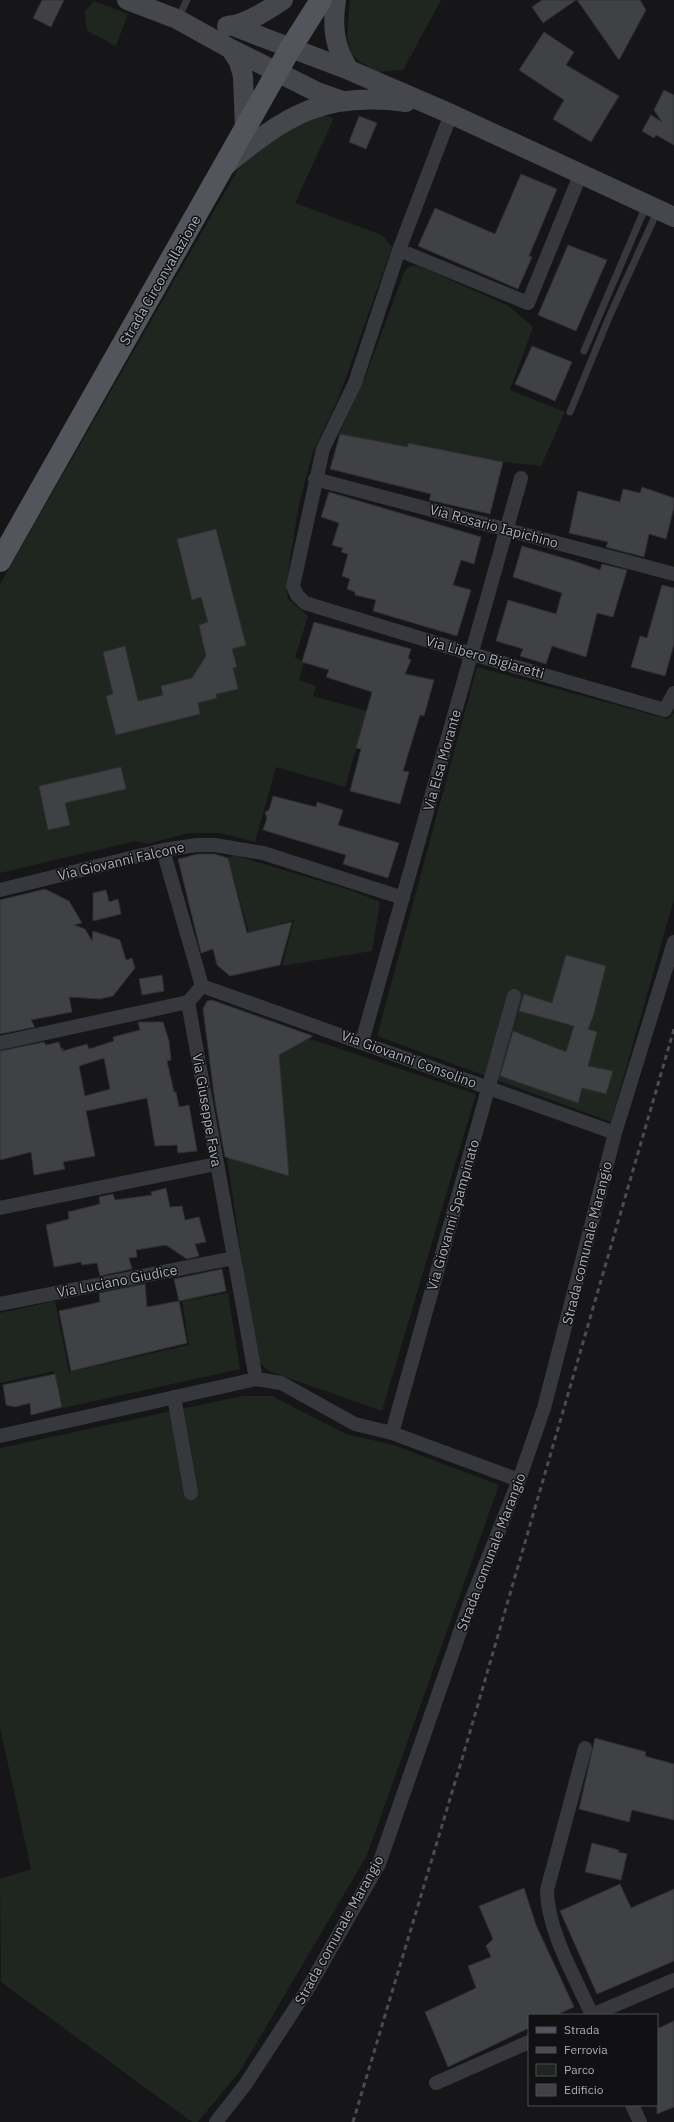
<svg xmlns="http://www.w3.org/2000/svg" width="674" height="2122" font-family="'IBM Plex Sans',sans-serif">
<style>
.green{fill:#1e261f}
.building{fill:#404145;stroke:#303034;fill-rule:evenodd}
.lines{fill:none;stroke-linecap:round;stroke-linejoin:round}
.lane{stroke:#37383d;stroke-width:7}
.street{stroke:#37383d;stroke-width:14}
.secondary{stroke:#45474d;stroke-width:20}
.primary{stroke:#53555c;stroke-width:22}
.rail{stroke:#4a4c52;stroke-width:3;stroke-dasharray:5 4;stroke-linecap:butt}
.labels{text-anchor:middle;dominant-baseline:central;stroke-width:3;stroke-linejoin:round;paint-order:stroke}
.street-label{font-size:14px;fill:#a8adb8;stroke:#111113}
</style>
<rect width="100%" height="100%" fill="#161618"/>
<path class="green" d="M350,0H441L403,70L378,72L360,62L351,54L347,36Z
M94,1L128,14L116,46L89,32L86,28L85,11Z
M317,114L334,118L295,203L382,235L392,247L339,397L313,452L299,504L286,585L288,599L308,616L295,658L304,662L299,680L316,686L313,696L367,711L345,787L276,767L255,842L220,833H188L148,844L136,841L0,873V584L237,171L251,155L273,136Z
M411,266H419L509,306L533,327L510,390L565,412L541,466L503,462L409,443L408,447L339,434L366,375L405,270Z
M477,667L668,719L674,713V899L611,1122L377,1036Z
M234,855L350,890L380,902L372,951L282,966L294,920L249,933L228,858Z
M205,1004L476,1094L382,1411L274,1373C256,1366 257,1354 253,1337Z
M228,1293L240,1369L63,1408L54,1371L0,1383V1313L55,1301L69,1372L189,1345L182,1301Z
M242,1396H272L346,1434L393,1445L499,1485L367,1855L240,2071L198,2122H192L1,1982L0,1879L31,1869L0,1728V1448Z"/>
<path class="building" d="M42,0H64L51,27L33,18Z
M542,0H576L543,23L532,7Z
M577,0H640L646,10L619,60Z
M544,32L574,52L566,65L619,96L591,142L553,119L564,100L519,70Z
M664,90L674,95V145L656,135L654,138L642,131L651,115L662,122L654,110Z
M359,116L377,123L366,149L349,142Z
M521,174L557,189L529,256L532,257L518,289L418,246L435,208L495,234Z
M568,245L607,260L576,331L538,315Z
M532,346L572,362L555,401L515,384Z
M340,434L408,447V443L503,462L490,514L429,500L431,494L330,469Z
M642,487L674,498V507L666,539L649,534L644,557L606,547L608,542L569,533L578,491L620,502L623,489L640,493Z
M329,492L481,537L474,564L461,560L453,585L471,590L457,636L373,611L376,600L355,595V592L347,589L350,579L342,576L348,554L341,552L343,548L332,545L339,523L321,517Z
M216,529L246,645L232,649L237,667L233,668L238,689L216,694L217,698L198,703L200,714L116,735L106,696L113,694L103,652L125,646L138,701L163,695L161,686L192,678L206,656L199,625L208,622L201,597L192,600L177,539Z
M522,546L574,561L600,570L602,564L627,570L613,617L597,613L586,657L552,646L546,664L520,656L523,649L496,641L508,600L556,614L562,593L513,577Z
M662,585L674,588V644L665,676L631,667L640,636L647,638Z
M314,622L411,649L408,658L411,660L405,674L434,680L424,716L420,715L403,771L409,772L400,804L350,791L361,749L356,748L372,692L326,677L329,670L302,662Z
M121,767L126,789L65,803L70,825L48,830L39,786Z
M273,796L316,807L317,802L343,810L338,825L399,843L388,878L343,864L346,855L263,830L267,818L265,812L269,810Z
M198,854H214L228,858L247,933L292,922L280,965L230,976L217,965L213,949L201,953L178,859Z
M45,889L69,901L82,923L74,925L85,929L92,941L93,931L120,940L126,960L132,958L135,968L113,996L100,999L69,997L72,1012L31,1020L35,1027L0,1034V900Z
M106,890L109,902L118,899L121,914L93,921V893Z
M566,955L606,966L593,1017L588,1029L597,1032L588,1066L613,1071L606,1094L582,1088L578,1103L500,1076L513,1031L566,1052L574,1026L519,1011L524,994L552,1003Z
M162,975L164,991L142,995L139,979Z
M212,1000L313,1036L279,1055L289,1176L225,1157L215,1102L203,1009L207,1001Z
M138,1022H163L169,1041L171,1060L167,1061L174,1092H176L179,1107L189,1105L197,1151L178,1153L177,1145L155,1146L147,1098L86,1111L95,1156L63,1162L65,1169L34,1175L31,1152L0,1160V1051L44,1042L46,1045L59,1042L61,1049L63,1048V1051L87,1044L89,1049L114,1041L113,1037L140,1030ZM104,1058L110,1089L85,1096L79,1066Z
M166,1188L170,1207L182,1206L185,1220L199,1217L206,1242L195,1244L199,1256L187,1259L166,1245L136,1250L137,1257L129,1258L132,1269L100,1276L97,1263L82,1265L81,1262L54,1267L46,1225L69,1219L68,1212L100,1204L99,1197L113,1194L115,1200L152,1195L151,1192Z
M222,1269L226,1291L179,1301L174,1279Z
M145,1284L147,1307L179,1301L187,1343L71,1371L59,1311L100,1302L99,1293Z
M55,1374L62,1407L31,1415L30,1403L15,1407L6,1405L3,1385Z
M595,1738L646,1752L645,1756L674,1764V1820L632,1810L629,1822L579,1809Z
M592,1843L619,1850L618,1852L627,1854L621,1880L585,1872Z
M620,1884L631,1908L674,1889V1961L597,1994L560,1911Z
M524,1888L536,1925L574,2007L556,2015H529V2028L448,2067L425,2012L476,1988L468,1966L491,1957L486,1946L493,1939L479,1906Z
M674,2021V2107L657,2114V2029Z"/>
<g class="lines">
<path class="lane" d="M178,18L187,0
M584,351L646,206
M570,412L610,315L658,210"/>
<path class="street" d="M451,114L399,250L355,383L323,449L293,586L297,595L305,603L472,654L665,710L674,693
M399,250L528,303L581,173
M315,479L674,574
M163,850L202,986L188,1002L256,1379
M0,890L163,850L197,845H215L263,853L403,898
M202,986L615,1133
M362,1042L521,478
M0,1043L188,1002
M0,1208L216,1164
M0,1304L234,1258
M174,1397L191,1493
M392,1433L514,996
M0,1436L256,1379L281,1383L355,1424L392,1433L519,1480
M585,1748L547,1890C547,1930 576,1979 592,2015
M592,2015L674,1980
M436,2083L529,2042
M632,2105L640,2122
M216,2122L245,2085L307,1990L379,1864L470,1603L519,1480L544,1408L615,1133L674,942"/>
<path class="secondary" d="M127,0L177,19L231,49L239,62L243,76L245,129
M336,0C332,26 334,47 349,70L451,114L674,217
M227,26C245,25 268,10 283,0
M233,26L349,70
M231,49L317,92L342,101
M225,166C286,115 324,91 406,102"/>
<path class="primary" d="M0,561L290,49L321,0"/>
<path class="rail" d="M353,2122L465,1749L674,1029"/>
</g>
<g class="labels">
<g class="street-label">
<text transform="translate(160 280) rotate(-60)">Strada Circonvallazione</text>
<text transform="translate(494 526) rotate(15)">Via Rosario Iapichino</text>
<text transform="translate(485 657) rotate(16)">Via Libero Bigiaretti</text>
<text transform="translate(442 760) rotate(-74)">Via Elsa Morante</text>
<text transform="translate(121 861) rotate(-13)">Via Giovanni Falcone</text>
<text transform="translate(409 1059) rotate(20)">Via Giovanni Consolino</text>
<text transform="translate(207 1110) rotate(80)">Via Giuseppe Fava</text>
<text transform="translate(453 1215) rotate(-74)">Via Giovanni Spampinato</text>
<text transform="translate(587 1243) rotate(-76)">Strada comunale Marangio</text>
<text transform="translate(117 1281) rotate(-11)">Via Luciano Giudice</text>
<text transform="translate(491 1552) rotate(-69)">Strada comunale Marangio</text>
<text transform="translate(339 1930) rotate(-61)">Strada comunale Marangio</text>
</g>
</g>
<rect x="528" y="2014" width="130" height="92" fill="#111113" stroke="#4d4f55"/>
<rect x="536" y="2027" width="20" height="6" fill="#53555c" stroke="#4d4f55"/>
<text x="564" y="2034" font-size="12" fill="#a8adb8">Strada</text>
<rect x="536" y="2047" width="20" height="6" fill="#4a4c52" stroke="#4d4f55"/>
<text x="564" y="2054" font-size="12" fill="#a8adb8">Ferrovia</text>
<rect x="536" y="2064" width="20" height="12" fill="#1e261f" stroke="#4d4f55"/>
<text x="564" y="2074" font-size="12" fill="#a8adb8">Parco</text>
<rect x="536" y="2084" width="20" height="12" fill="#404145" stroke="#4d4f55"/>
<text x="564" y="2094" font-size="12" fill="#a8adb8">Edificio</text>
</svg>
